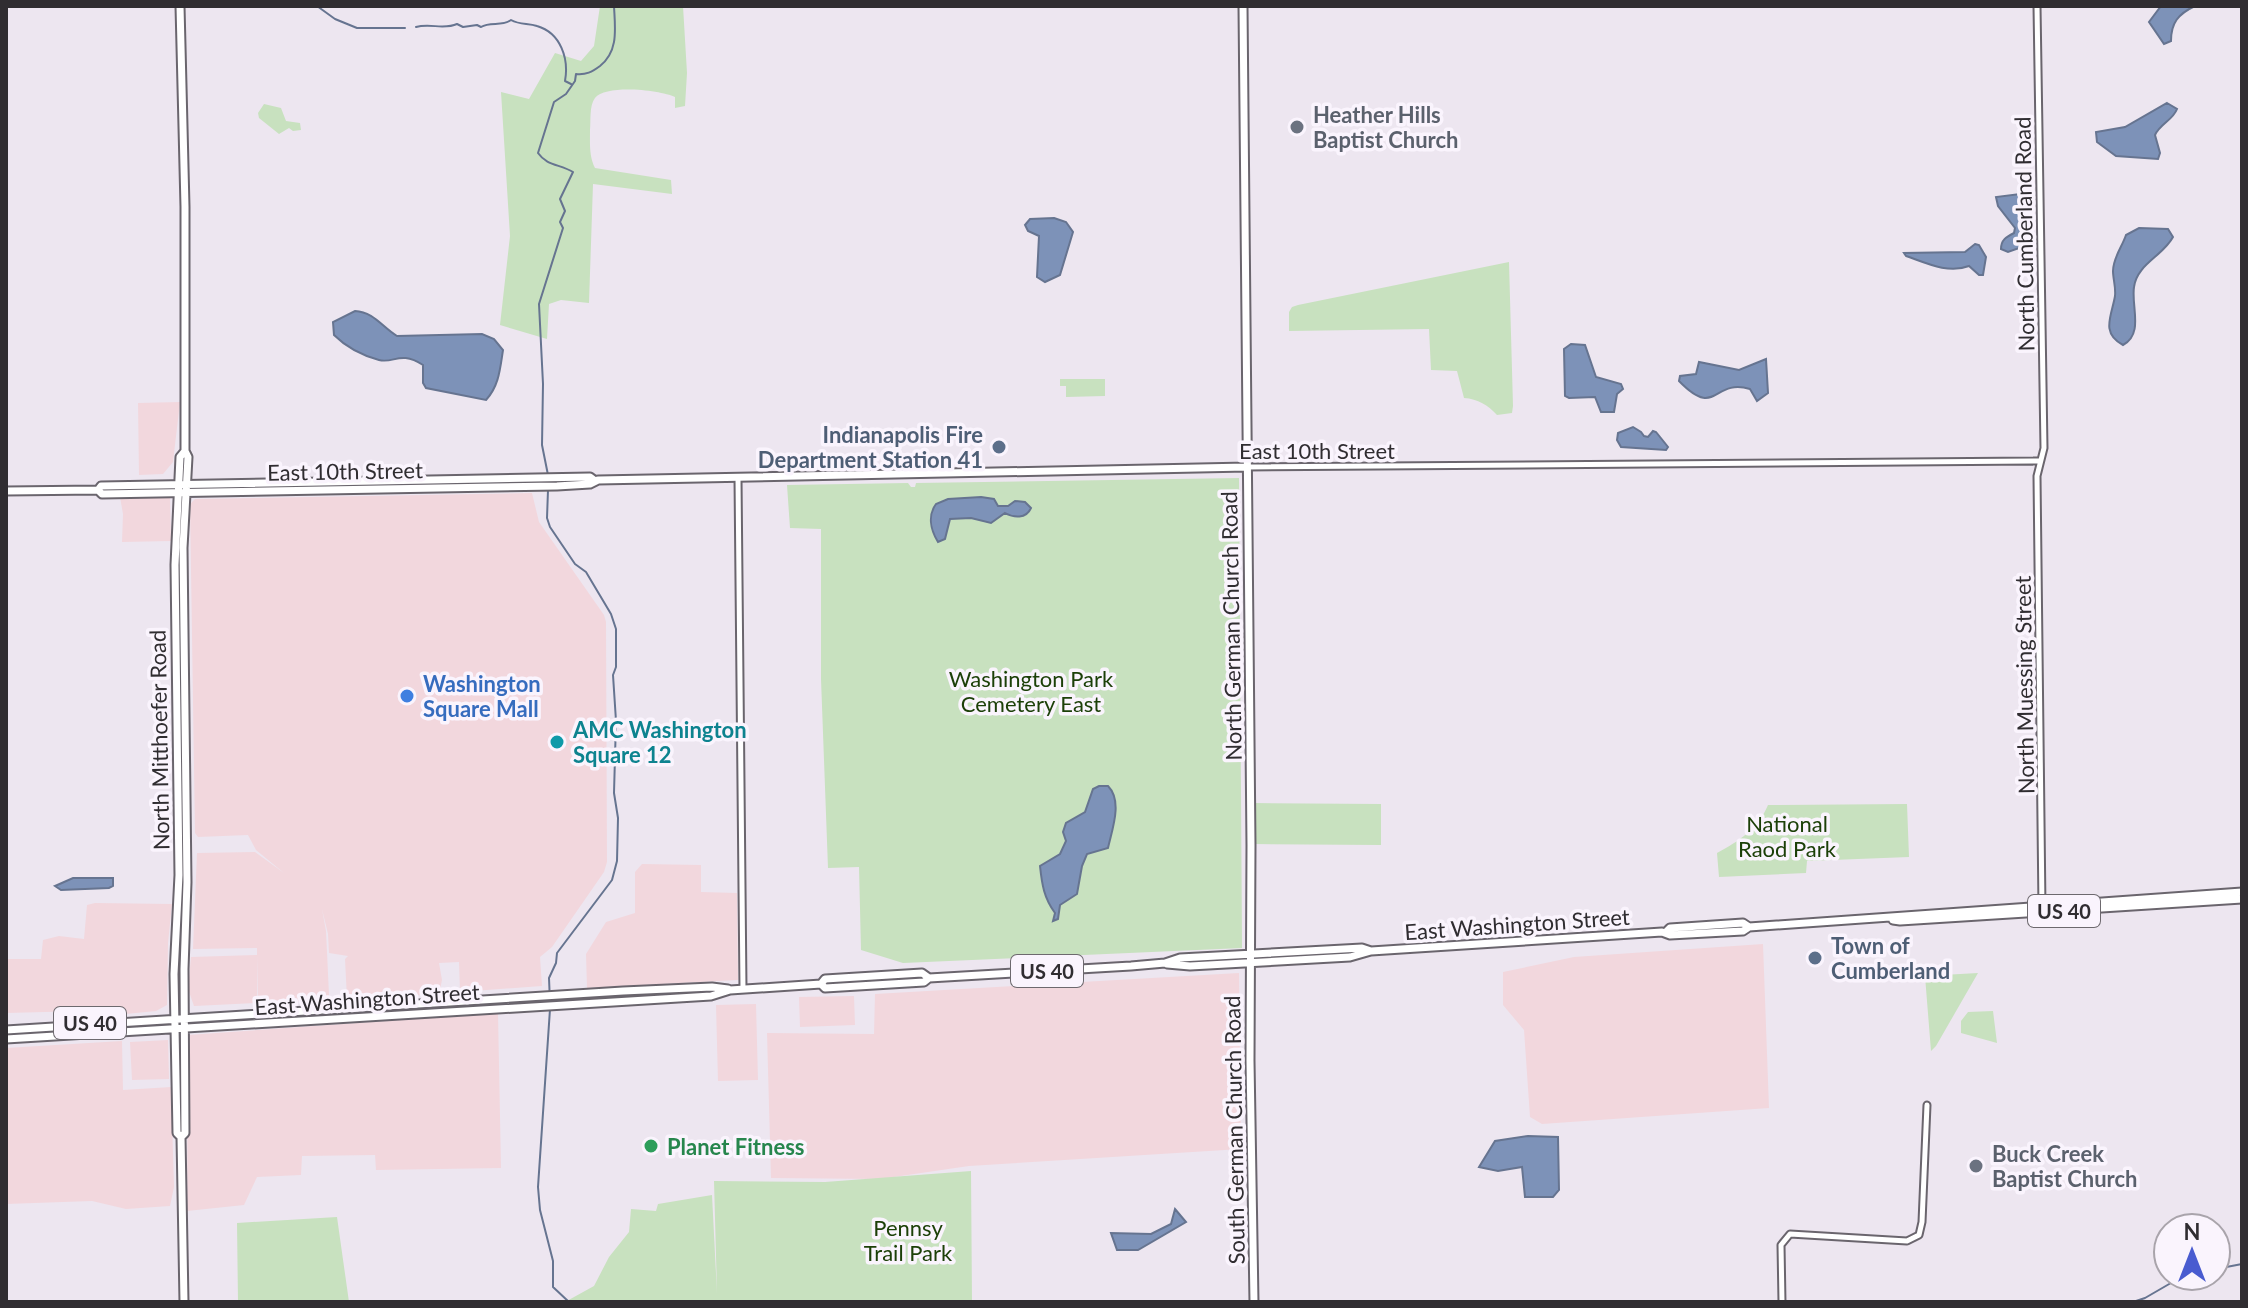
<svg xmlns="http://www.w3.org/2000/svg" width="2248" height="1308" font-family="Lato,sans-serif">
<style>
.commercial{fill:#f2d7dd}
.green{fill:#c8e1bf}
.water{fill:#7d92b8;stroke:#667490;stroke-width:2}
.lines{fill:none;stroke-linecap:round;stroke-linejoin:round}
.stream{stroke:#667490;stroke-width:2}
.minor-casing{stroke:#6a656d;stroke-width:9}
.major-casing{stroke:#6a656d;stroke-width:11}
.minor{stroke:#fff;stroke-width:5}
.major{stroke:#fff;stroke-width:7}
.worship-dot{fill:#6b7280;stroke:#faf4fd;stroke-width:3}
.service-dot{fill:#5c6f8a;stroke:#faf4fd;stroke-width:3}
.shop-dot{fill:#3f7fe0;stroke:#faf4fd;stroke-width:3}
.culture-dot{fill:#0f9aa8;stroke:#faf4fd;stroke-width:3}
.leisure-dot{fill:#2e9e5b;stroke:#faf4fd;stroke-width:3}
.labels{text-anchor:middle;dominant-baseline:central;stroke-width:7;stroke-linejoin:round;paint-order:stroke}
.shield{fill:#faf4fd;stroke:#6d696e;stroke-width:2}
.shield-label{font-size:20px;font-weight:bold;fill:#302d31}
.worship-label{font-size:22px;font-weight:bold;fill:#5b616d;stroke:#faf4fd;text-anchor:start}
.street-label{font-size:22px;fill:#302d31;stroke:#faf4fd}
.service-label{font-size:22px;font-weight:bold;fill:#4e5e75;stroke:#faf4fd;text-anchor:end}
.park-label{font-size:22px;fill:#1c4008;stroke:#faf4fd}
.shop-label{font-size:22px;font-weight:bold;fill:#366cbe;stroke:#faf4fd;text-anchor:start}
.culture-label{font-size:22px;font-weight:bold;fill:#0d838f;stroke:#faf4fd;text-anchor:start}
.leisure-label{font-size:22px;font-weight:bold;fill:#27864d;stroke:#faf4fd;text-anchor:start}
</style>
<rect width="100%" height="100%" fill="#ede6f0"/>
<path class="commercial" d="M180,402L173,462L163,474L139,475L138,403Z
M532,493L539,522L604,615L606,622L607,862L604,872L552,947L540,957L542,986L460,992L459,962L439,963L442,980L439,994L347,999L345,959L348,956L329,953L328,934L322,909L326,931L329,995L326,1000L258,1003L257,956V1003L194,1006L188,989L191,957L257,955V948L193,949L197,853L255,852L284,873L256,850L248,835L198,837L195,833L190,504L195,499Z
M120,497L170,498L171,541L122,542L123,514Z
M642,864L701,865V892L737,893L738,980L587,988L586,954L606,922L635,913V872Z
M95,903L172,904L168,943L167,1005L156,1011L85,1018L84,1011L6,1013V959H41L43,940L59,936L84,939L87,905Z
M1763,944L1769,1108L1542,1124L1530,1117L1524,1030L1503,1005V972L1574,957Z
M1239,973L1241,1149L969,1166L880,1179L771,1178L767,1033L874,1034L875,994Z
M854,996L855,1025L800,1027L799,997Z
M756,1004L758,1080L718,1081L716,1005Z
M498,1013L501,1168L376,1170L375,1155L302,1156L301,1175L257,1177L244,1205L187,1211L188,1035Z
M168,1040L169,1079L132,1080L130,1042Z
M122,1041L123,1090L171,1087L174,1187L170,1206L126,1209L92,1201L6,1204V1048Z"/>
<path class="green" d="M600,6H683L687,73L685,106L675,108V97C660,90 606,84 595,98C589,106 591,121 590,130C590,144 589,156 595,168L671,180L672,194L593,184L589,303L561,300L549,304L547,339L500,325L510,236L501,92L529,99L555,53L581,61L594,46Z
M264,104L281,108L286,121L300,123L301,130L293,131L289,128L279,134L259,118L258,113Z
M1509,262L1513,406L1512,413L1497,415C1488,405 1478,399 1464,398L1457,371L1431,370L1429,329L1289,331V312L1292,307L1298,305Z
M1060,379H1105V396L1066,397V386H1060Z
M1239,478L1242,948L903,963L861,950L859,867L828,868L821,679V529L790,528L787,485L908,483L911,487H915L916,483Z
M1254,803L1381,804V845L1254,844Z
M1907,804L1909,857L1807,861L1806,873L1719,877L1717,853C1739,841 1758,829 1768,805Z
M1978,973L1936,1046L1931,1051L1925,976Z
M1993,1011L1997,1043L1961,1033V1021L1968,1012Z
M971,1171L972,1302H565L594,1286L609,1257L629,1232L631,1209L656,1211L658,1204L712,1195L717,1293L714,1181L825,1182Z
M337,1217L349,1302H238L237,1223Z"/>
<path class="water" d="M2161,6H2195C2178,14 2171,23 2171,41L2164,44L2149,22Z
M2167,103L2177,109C2173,120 2160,124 2155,135L2160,153L2158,159L2116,156L2097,142L2096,132L2125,127Z
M2020,194L2026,200C2022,208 2024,235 2022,247L2008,252L2001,249C2001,240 2006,237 2014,233L2015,228L1998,206L1996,197Z
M1054,218L1066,222L1073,232L1060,275L1045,282L1037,277L1039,236L1028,231L1025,225L1030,219Z
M2139,228L2168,229L2173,237C2163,256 2137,264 2134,287C2131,306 2144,334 2123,345C2100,333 2112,315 2115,296C2116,287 2113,279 2113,271C2113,258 2122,247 2126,235Z
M1975,244L1979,245L1986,257L1983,275H1979L1969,266C1948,274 1926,263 1906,256L1904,253L1965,252Z
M355,311C374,312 382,327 397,336L482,334L494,339L503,350C500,369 499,386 486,400L426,388L423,383V365C400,350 394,364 379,360C361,355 347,348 334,335L333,322Z
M1571,344L1585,345L1596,377L1621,384L1623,389L1617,394L1614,412H1601L1595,397L1569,398L1565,396L1564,349Z
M1766,359L1768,393L1757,401L1750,389C1712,378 1717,420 1679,381L1680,376L1696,374L1699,362L1739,370Z
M1633,427L1641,432L1644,436L1648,437L1653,431L1656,432L1668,447L1666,450L1621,447L1617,440L1618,433Z
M981,497L994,499L998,506H1008L1015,501L1025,502L1031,508C1026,519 1014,518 1005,513L991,523L971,518L950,519L945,539L938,542C930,529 928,515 936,504L948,499Z
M1099,786H1108C1123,801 1112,830 1108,848L1087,854L1082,866L1077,894L1060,905L1058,919L1053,921L1055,913C1044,898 1042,885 1040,866L1060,854L1066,841L1063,832L1066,823L1085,812L1093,789Z
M73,878H113V886L109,888L61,890L55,886Z
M1528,1136L1558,1137L1559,1190L1553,1197H1525L1522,1167L1498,1171L1479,1167L1495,1141Z
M1175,1209L1186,1222L1138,1250H1117L1111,1233L1151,1234L1171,1224Z"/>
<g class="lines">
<path class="stream" d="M317,6L335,19L357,28H405
M416,27C430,23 444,30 457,24L463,27L477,25L481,27C490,21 502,27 511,20C520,25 528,23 537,26C561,33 569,59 565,81L571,84
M548,475L542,445L543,384L539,304L563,228L560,222L565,211L560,199L573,172C560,164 547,166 538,153L554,102L566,94L575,81L576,74C586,75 592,72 600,66C619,51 615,28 614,6
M548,490L547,518L550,527L575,564L586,572L611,614L616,629V667L613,675L616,721L614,793L618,818L617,861L612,880L557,953L556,963L549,978L550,1003
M550,1009L538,1187L540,1210L553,1261V1287L569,1302
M2216,1269L2242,1264
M2133,1302L2145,1298L2183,1276"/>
<g class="minor-casing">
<path id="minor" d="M2037,6L2044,448L2037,476L2042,908
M1247,467L2040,461
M738,478L743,989
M1782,1302L1781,1245L1790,1234L1907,1241L1919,1235L1922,1222L1927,1105"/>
</g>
<g class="major-casing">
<path id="major" d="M180,6L185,207V451L188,457L183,548L187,882L184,969L185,1133L181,1137
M1243,6L1251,845L1250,1061L1254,1302
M98,490L102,494L557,486L590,484L598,480L1247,467
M6,491L98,490L101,486L590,477L594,480
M1893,920L1900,921L2242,899
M1666,932L1670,928L1743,923L1749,927
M1167,964L1190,966L1350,957L1371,951L1662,932L1670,935L1743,931L1749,927L2242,892
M821,984L825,979L922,973L929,978
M6,1030L623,991L712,987L728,989
M6,1039L711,996L730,990L821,984L825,988L924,982L929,978L1131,966L1165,963L1180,958L1362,948L1371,951
M184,1302L181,1137L177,1133L174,974L179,875L175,565L180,457L185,451"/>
</g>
<use href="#minor" class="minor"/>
<use href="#major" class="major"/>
</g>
<g class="worship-dot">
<circle cx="1297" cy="127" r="8"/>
<circle cx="1976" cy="1166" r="8"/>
</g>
<g class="service-dot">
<circle cx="999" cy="447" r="8"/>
<circle cx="1815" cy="958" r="8"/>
</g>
<circle class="shop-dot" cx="407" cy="696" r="8"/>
<circle class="culture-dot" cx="557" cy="742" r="8"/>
<circle class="leisure-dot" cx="651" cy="1146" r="8"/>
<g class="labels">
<g class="shield">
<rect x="2028" y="895" width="72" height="32" rx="6"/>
<rect x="1011" y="955" width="72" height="32" rx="6"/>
<rect x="54" y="1007" width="72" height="32" rx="6"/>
</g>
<g class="shield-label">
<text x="2064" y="911">US 40</text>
<text x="1047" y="971">US 40</text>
<text x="90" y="1023">US 40</text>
</g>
<g class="worship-label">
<text x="1313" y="114">Heather Hills<tspan x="1313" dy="25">Baptist Church</tspan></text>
<text x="1992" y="1153">Buck Creek<tspan x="1992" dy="25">Baptist Church</tspan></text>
</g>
<g class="street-label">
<text transform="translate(2024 234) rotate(-91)">North Cumberland Road</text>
<text x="1317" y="450">East 10th Street</text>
<text transform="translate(345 471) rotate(-1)">East 10th Street</text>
<text transform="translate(1231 626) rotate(-91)">North German Church Road</text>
<text transform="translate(2024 685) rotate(-91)">North Muessing Street</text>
<text transform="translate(159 740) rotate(-91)">North Mitthoefer Road</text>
<text transform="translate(1517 924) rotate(-4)">East Washington Street</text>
<text transform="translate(367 999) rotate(-4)">East Washington Street</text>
<text transform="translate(1234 1130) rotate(-91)">South German Church Road</text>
</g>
<g class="service-label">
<text x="983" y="434">Indianapolis Fire<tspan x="983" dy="25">Department Station 41</tspan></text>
<text x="1831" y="945" text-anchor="start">Town of<tspan x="1831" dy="25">Cumberland</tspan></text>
</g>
<g class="park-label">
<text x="1031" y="678">Washington Park<tspan x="1031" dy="25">Cemetery East</tspan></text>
<text x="1787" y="823">National<tspan x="1787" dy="25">Raod Park</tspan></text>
<text x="908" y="1227">Pennsy<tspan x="908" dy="25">Trail Park</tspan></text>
</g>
<g class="shop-label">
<text x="423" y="683">Washington<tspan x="423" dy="25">Square Mall</tspan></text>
</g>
<g class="culture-label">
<text x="573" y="729">AMC Washington<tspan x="573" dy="25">Square 12</tspan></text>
</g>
<g class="leisure-label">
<text x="667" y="1146">Planet Fitness</text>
</g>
</g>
<rect width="2248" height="1308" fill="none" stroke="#302d31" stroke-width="16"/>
<g transform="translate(2192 1252)"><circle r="38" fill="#faf4fd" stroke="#a9a4ab" stroke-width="2"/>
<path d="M0-6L14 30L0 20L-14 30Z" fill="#495bd0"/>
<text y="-12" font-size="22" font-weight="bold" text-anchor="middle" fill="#302d31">N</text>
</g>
</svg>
